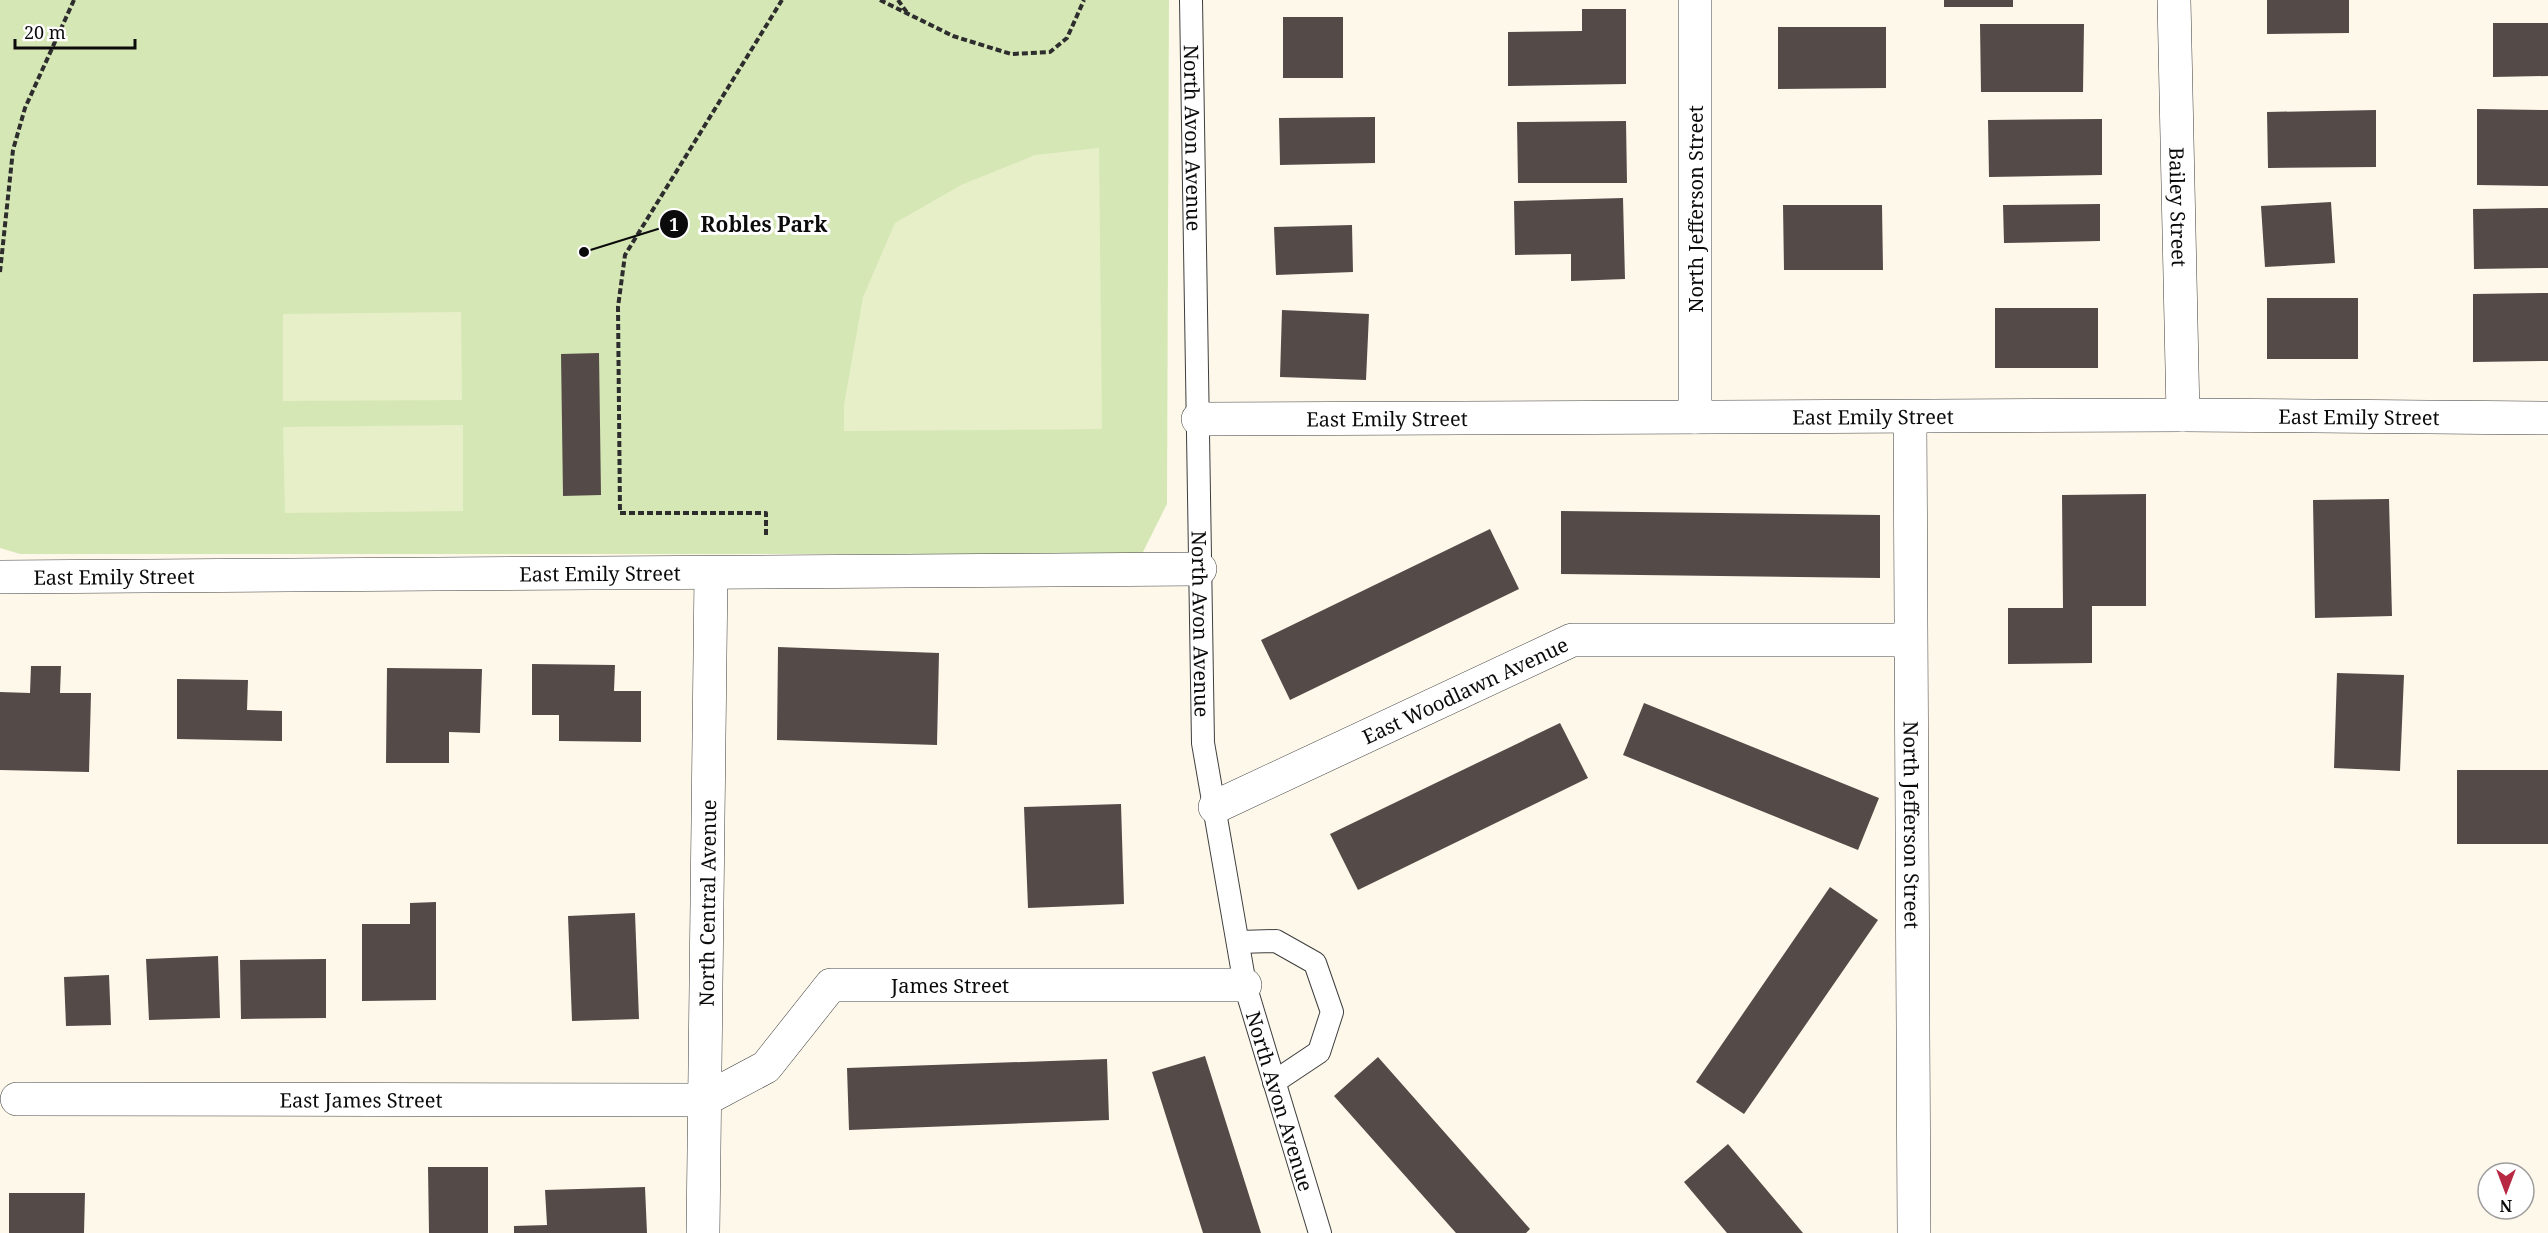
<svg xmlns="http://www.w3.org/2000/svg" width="2548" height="1233" font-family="'Noto Serif',serif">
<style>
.green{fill:#d6e7b6}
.pitch{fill:#e6efc7}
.building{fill:#544b48}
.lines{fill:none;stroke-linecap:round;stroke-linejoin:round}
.service-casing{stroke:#3e3e3e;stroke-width:24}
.minor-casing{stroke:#3e3e3e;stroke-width:34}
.path{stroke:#2d2d2d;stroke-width:4;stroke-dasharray:6 3;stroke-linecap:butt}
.service{stroke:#fff;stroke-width:22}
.minor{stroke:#fff;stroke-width:33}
.labels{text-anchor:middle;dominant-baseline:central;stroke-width:6;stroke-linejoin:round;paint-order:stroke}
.street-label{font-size:20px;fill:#0b0b0b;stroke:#fff}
.leader{fill:none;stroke:#0b0b0b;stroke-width:2}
.callout-dot{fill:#0b0b0b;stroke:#fff;stroke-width:2}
.mark-label{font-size:18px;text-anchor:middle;font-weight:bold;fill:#fff}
.callout-label{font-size:21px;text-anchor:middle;font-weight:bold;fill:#0b0b0b;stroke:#fff;stroke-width:6;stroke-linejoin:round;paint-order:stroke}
</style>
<rect width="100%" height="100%" fill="#fef8ea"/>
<path class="green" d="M0,0H1169L1167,504L1142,554H20L0,548Z"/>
<path class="pitch" d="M1099,148L1102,429L844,431V405L863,297L895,223L961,185L1035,155Z
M461,312L462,400L283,401V314Z
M463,425V511L285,513L283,427Z"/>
<path class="building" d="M1944,0H2013V7H1944Z
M2267,0H2349V33L2267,34Z
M1582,9H1626V84L1508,86V32L1582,31Z
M1283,17H1343V78H1283Z
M2493,23H2548V76L2493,77Z
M1980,24H2084L2083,92H1981Z
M1778,27H1886V88L1778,89Z
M2477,109L2548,110V186L2477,185Z
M2376,110V167L2268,168L2267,112Z
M1375,117V163L1280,165L1279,118Z
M2102,119V175L1989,177L1988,120Z
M1626,121L1627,183H1518L1517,122Z
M1623,198L1625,279L1571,281V254L1515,255L1514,201Z
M2331,202L2335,263L2265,267L2261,206Z
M2100,204V241L2004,243L2003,205Z
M1783,205H1882L1883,270H1784Z
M2548,208V268L2474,269L2473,209Z
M1352,225L1353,272L1276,275L1274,227Z
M2548,293V361L2473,362V294Z
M2267,298H2358V359H2267Z
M1995,308H2098V368H1995Z
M1282,310L1369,314L1366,380L1280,377Z
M599,353L601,495L563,496L561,354Z
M2146,494V606H2092V663L2008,664V608H2063L2062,495Z
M2389,499L2392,616L2315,618L2313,500Z
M1561,511L1880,515V578L1561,574Z
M1490,529L1519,589L1290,700L1261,640Z
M778,647L939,653L937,745L777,740Z
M532,664L615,665L614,691H641V742L559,741V715H532Z
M31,666H61L60,693H91L89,772L0,770V692L30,693Z
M387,668L482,669L480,733L449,732V763H386Z
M2337,673L2404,675L2400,771L2334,768Z
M177,679L248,680L247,710L282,711V741L177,739Z
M1644,703L1879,798L1858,850L1623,755Z
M1560,723L1588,778L1358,890L1330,834Z
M2457,770H2548V844H2457Z
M1121,804L1124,904L1028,908L1024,807Z
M1830,887L1878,920L1744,1114L1696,1082Z
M436,902V1000L362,1001V924H410V903Z
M635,913L639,1019L572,1021L568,916Z
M218,956L220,1018L149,1020L146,959Z
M326,959V1018L241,1019L240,960Z
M109,975L111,1025L66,1026L64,977Z
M1205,1056L1261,1233H1203L1152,1072Z
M1378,1057L1530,1229L1526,1233H1456L1334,1096Z
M1107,1059L1109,1120L849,1130L847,1068Z
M1728,1144L1803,1233H1727L1684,1182Z
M428,1167H488V1233H429Z
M645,1187L647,1233H514V1226L547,1225L545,1190Z
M9,1193H85L84,1233H9Z"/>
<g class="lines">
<g class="service-casing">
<g id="service">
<path id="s1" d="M1191,0L1203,743L1245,985L1320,1233"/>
<path d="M1239,942L1276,941L1315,963L1332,1012L1319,1052L1274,1082"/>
</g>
</g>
<g class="minor-casing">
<g id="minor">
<path id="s2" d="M2174,0L2183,415"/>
<path d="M1695,417V0"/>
<path id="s3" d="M1910,417L1914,1233"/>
<path id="s4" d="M1198,419L2183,415L2548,418"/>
<path id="s5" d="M0,577L1200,569"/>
<path id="s6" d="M1215,807L1572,640H1910"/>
<path id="s7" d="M17,1099L704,1100L766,1067L831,985H1245"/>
<path id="s8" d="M703,1233L711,573"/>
</g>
</g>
<path class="path" d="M880,0L953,36L1011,54L1050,52L1067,38L1084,0
M898,0L908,14
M0,272L13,150L25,108L74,0
M766,535V513H620L618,307L625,255L782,0"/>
<use href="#service" class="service"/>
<use href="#minor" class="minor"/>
</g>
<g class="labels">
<g class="street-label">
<text stroke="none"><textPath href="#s1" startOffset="138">North Avon Avenue</textPath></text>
<text stroke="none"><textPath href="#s2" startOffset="207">Bailey Street</textPath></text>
<text transform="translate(1695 209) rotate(-90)">North Jefferson Street</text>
<text stroke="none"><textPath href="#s4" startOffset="1161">East Emily Street</textPath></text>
<text stroke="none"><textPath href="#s4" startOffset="675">East Emily Street</textPath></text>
<text stroke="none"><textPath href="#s4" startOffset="189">East Emily Street</textPath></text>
<text stroke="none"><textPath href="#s5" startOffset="600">East Emily Street</textPath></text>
<text stroke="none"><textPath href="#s5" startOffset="114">East Emily Street</textPath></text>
<text stroke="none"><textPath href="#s1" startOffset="624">North Avon Avenue</textPath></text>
<text stroke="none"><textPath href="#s6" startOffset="276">East Woodlawn Avenue</textPath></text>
<text stroke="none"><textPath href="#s3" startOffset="408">North Jefferson Street</textPath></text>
<text stroke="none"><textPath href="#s8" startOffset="330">North Central Avenue</textPath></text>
<text stroke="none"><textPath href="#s7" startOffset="981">James Street</textPath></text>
<text stroke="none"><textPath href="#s7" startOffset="344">East James Street</textPath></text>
<text stroke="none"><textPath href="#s1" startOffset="1110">North Avon Avenue</textPath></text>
</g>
</g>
<path class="leader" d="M584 252L674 224"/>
<g class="callout-dot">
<circle cx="584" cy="252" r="6"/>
<circle cx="674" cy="224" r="15"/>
</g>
<g class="mark-label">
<text x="674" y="231">1</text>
</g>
<g class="callout-label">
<text x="764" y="232">Robles Park</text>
</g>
<g transform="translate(2506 1191) rotate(180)"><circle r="28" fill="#ffffff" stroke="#9d9d9d" stroke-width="1.5"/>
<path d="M0-4.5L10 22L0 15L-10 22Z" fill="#b72842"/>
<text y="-9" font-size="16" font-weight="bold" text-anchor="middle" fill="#0b0b0b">N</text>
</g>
<path d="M15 39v9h120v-9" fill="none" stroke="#0b0b0b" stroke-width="3"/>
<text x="24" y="39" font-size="18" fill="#0b0b0b" stroke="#ffffff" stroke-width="4.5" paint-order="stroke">20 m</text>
</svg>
